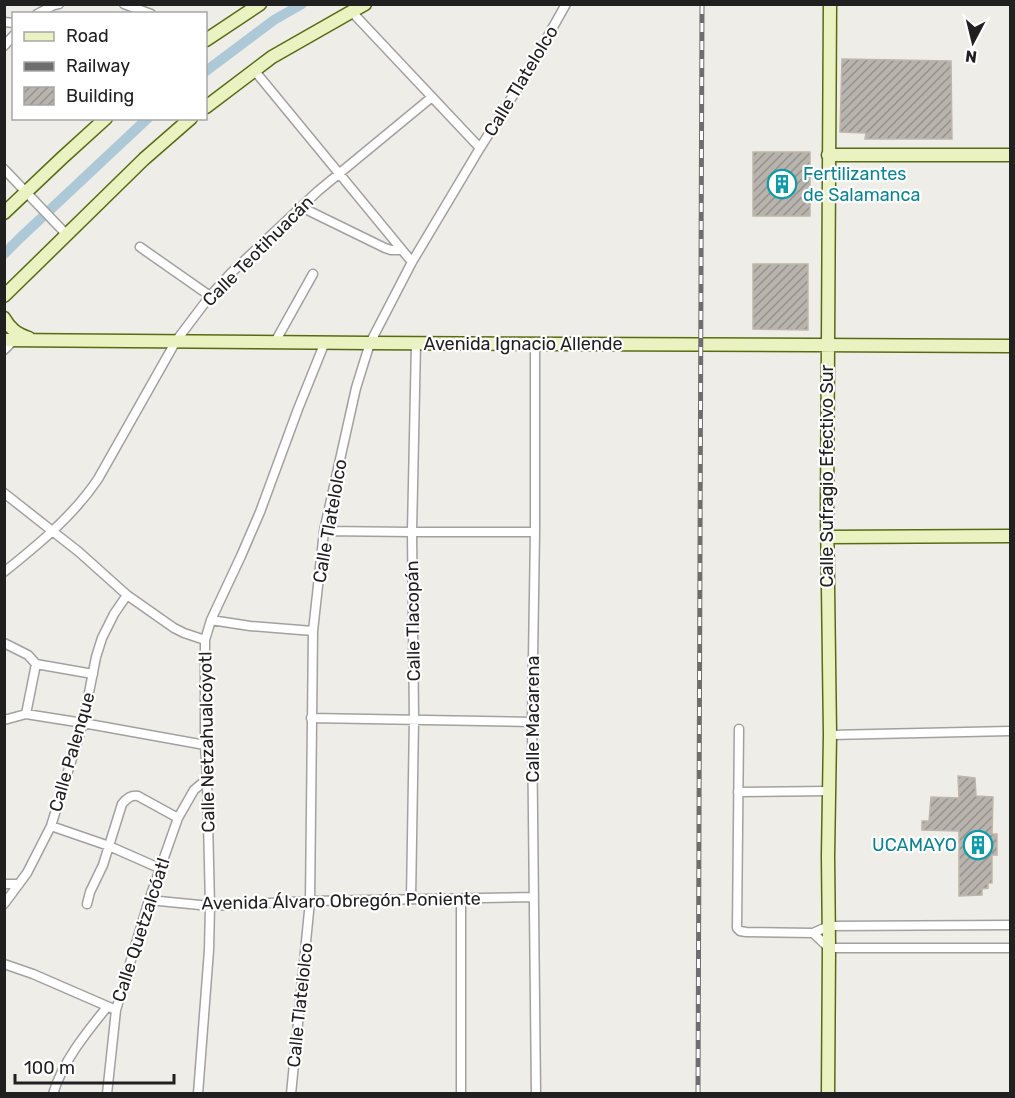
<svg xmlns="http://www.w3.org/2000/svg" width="1015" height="1098" font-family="Rubik,sans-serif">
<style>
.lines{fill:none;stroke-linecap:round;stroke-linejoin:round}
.canal{stroke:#adc9d7;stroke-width:10}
.building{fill:url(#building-hatch);stroke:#bfb6ab;stroke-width:1.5}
.street-casing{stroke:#a1a1a1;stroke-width:11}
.secondary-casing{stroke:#576b13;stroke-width:15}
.street{stroke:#fff;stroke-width:8}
.secondary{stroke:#eaf2c2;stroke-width:12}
.rail-casing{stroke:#6e6e6e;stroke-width:5}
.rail{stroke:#fff;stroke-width:3;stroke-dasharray:9;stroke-linecap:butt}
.labels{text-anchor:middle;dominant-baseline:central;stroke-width:4.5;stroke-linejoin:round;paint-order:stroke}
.street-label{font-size:18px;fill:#202020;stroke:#fff}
.culture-label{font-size:18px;fill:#0d838f;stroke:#fff;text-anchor:start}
</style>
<defs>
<pattern id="building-hatch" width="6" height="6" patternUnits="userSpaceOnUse" patternTransform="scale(1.5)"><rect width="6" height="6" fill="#b8b3ad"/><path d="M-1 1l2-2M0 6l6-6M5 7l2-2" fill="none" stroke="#95918c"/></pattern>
</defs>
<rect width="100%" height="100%" fill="#efede7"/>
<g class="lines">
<path class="canal" d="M206,71L274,20L302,4
M4,254L20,238L148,118"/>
</g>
<path class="building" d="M842,59L951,61L952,139H865L866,133L840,132Z
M753,152H810V216H753Z
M753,264H808V330L753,329Z
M958,776L975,778L976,796L993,797L992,834H997V855H992V883H988V888L982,889V895L959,896V831L922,830V821H929L931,797L959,798Z"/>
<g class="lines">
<g class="street-casing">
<path id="street" d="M124,4L151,14
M351,11L480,148
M37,14L54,5L59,4
M4,22L14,23
M4,46L14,35
M254,70L412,262
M4,169L67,235
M301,207L385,248L391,250H402
M140,247L210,296
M275,342L313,274
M535,344V532L532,722L536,1094
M4,350L15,339
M4,493L79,552L127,595L174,628L184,633L205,640
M324,531L412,532H535
M4,572C39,544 73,516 98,479L176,341L210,296L231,273L318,191L432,97
M211,620L250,626L313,631
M4,643L28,655L36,664L93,674
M26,714L36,664
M311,718L532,722
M4,720L26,714L83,723L205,745
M739,729L737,928L740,931L746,932L813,933L829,926L1010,925
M830,735L1010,731
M738,792L829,791
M51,826L109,846L159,868
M4,884H19
M411,899L414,719L412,532L416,343
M149,900L210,906L310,901L534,897
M4,904L27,873L51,826L83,723L96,657L102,638L114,614L127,595
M87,904L90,892L103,865L122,804C127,798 131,795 138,796L178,818
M813,933L829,948H1010
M4,964L33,974L116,1010
M53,1094C63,1061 86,1033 107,1007
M107,1094L116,1010L149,900L178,818L194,790L207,779
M198,1094L209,950L210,906L207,779L205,745V640L211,620L241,556L260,512L298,409L325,342
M291,1094L310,901L313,631L324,531L356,388L370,343L412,262L480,148L529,70L566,4
M461,1094V899"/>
</g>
<g class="secondary-casing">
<path id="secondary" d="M206,40L260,4
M206,107L272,57L365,4
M828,155H1010
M4,213L62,158L106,118
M4,296L144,159L191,118
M4,318C10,329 17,334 29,338
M4,340L370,343L1010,346
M827,537L1010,536
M828,1094L829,948L828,856L830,735L827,512L830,4"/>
</g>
<use href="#street" class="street"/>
<use href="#secondary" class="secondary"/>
<g class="rail-casing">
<path id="rail" d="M698,1094L702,4"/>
</g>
<use href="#rail" class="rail"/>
</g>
<defs>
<g id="building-ring" transform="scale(1.5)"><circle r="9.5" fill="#fff" stroke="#0f9aa8" stroke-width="1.5"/><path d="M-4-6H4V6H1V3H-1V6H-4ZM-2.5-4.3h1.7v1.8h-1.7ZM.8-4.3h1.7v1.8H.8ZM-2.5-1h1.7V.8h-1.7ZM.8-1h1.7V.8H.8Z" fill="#0f9aa8"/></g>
</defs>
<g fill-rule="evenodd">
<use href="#building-ring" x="782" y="184"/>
<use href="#building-ring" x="978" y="845"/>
</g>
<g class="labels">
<g class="street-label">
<text transform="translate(521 81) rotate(-59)">Calle Tlatelolco</text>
<text transform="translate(258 251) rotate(-45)">Calle Teotihuacán</text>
<text x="523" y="344">Avenida Ignacio Allende</text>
<text transform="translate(827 476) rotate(-90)">Calle Sufragio Efectivo Sur</text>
<text transform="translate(330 521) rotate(-80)">Calle Tlatelolco</text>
<text transform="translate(413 621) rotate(-91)">Calle Tlacopán</text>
<text transform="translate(533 719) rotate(-90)">Calle Macarena</text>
<text transform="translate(207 742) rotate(-91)">Calle Netzahualcóyotl</text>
<text transform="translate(72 752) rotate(-74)">Calle Palenque</text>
<text transform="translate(341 901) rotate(-1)">Avenida Álvaro Obregón Poniente</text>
<text transform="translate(141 930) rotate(-72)">Calle Quetzalcóatl</text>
<text transform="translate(300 1005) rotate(-84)">Calle Tlatelolco</text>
</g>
<g class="culture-label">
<text x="803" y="174">Fertilizantes<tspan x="803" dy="21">de Salamanca</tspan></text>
<text x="957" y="845" text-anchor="end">UCAMAYO</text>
</g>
</g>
<rect width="1015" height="1098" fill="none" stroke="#202020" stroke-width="12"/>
<rect x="12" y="12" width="195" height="108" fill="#ffffff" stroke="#a6a6a6" stroke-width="1.5"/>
<rect x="24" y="32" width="30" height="9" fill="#eaf2c2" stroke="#a6a6a6" stroke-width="1.5"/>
<text x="66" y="42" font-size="18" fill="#202020">Road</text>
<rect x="24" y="62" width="30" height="9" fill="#6e6e6e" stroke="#a6a6a6" stroke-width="1.5"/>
<text x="66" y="72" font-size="18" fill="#202020">Railway</text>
<rect x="24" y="87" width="30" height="18" fill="url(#building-hatch)" stroke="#a6a6a6" stroke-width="1.5"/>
<text x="66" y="102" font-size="18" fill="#202020">Building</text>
<g transform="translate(973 42) rotate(187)" stroke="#ffffff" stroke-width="4.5" paint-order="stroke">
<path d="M0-4.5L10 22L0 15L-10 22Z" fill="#202020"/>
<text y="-9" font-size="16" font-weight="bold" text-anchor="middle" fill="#202020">N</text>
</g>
<path d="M15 1074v9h159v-9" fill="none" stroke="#202020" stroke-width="3"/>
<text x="24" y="1074" font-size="18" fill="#202020" stroke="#ffffff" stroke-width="4.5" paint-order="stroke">100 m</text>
</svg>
